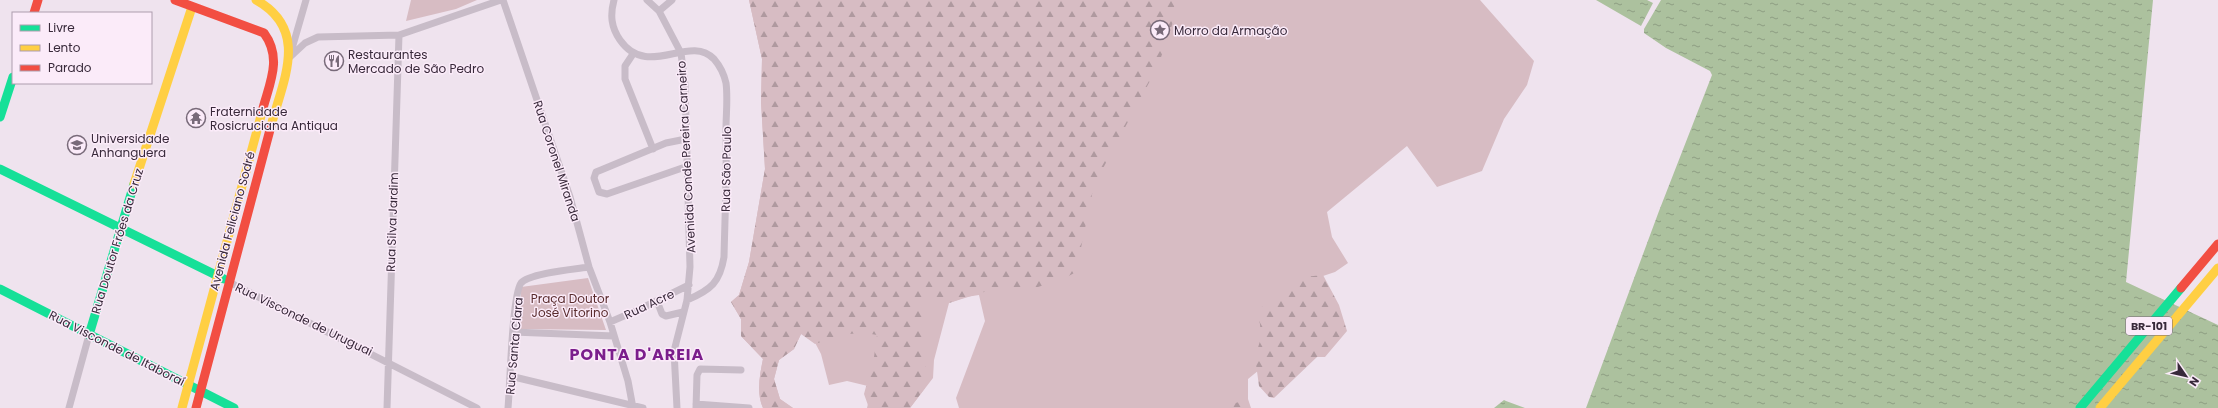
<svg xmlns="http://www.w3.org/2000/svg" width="2218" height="408" font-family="Poppins,sans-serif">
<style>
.green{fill:#d7bcc3}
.forest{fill:url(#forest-firs)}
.water{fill:url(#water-ripples)}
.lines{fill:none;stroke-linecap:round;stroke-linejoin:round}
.street{stroke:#c8bcc8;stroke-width:7}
.fast{stroke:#16e098;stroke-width:9}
.slow{stroke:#ffcf43;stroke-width:9}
.jam{stroke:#f24e42;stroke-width:9}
.labels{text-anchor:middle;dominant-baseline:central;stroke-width:3;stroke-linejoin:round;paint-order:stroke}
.shield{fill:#fbebf9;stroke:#726373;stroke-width:1}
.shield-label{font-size:11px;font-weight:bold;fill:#38293a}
.poi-label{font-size:12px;fill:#38293a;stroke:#fbebf9;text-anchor:start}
.street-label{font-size:12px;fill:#38293a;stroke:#fbebf9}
.park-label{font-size:12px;fill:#592c2d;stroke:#fbebf9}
.district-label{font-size:16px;font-weight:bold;letter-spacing:1px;fill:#7b1e8c;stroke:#fbebf9}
</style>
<defs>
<pattern id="forest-firs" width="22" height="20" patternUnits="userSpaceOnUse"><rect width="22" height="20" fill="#d7bcc3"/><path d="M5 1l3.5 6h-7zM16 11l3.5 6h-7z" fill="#af999f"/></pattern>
<pattern id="water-ripples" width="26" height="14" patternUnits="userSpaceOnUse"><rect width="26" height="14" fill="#acc19e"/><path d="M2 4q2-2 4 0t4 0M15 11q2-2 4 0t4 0" fill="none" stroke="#8d9d82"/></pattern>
</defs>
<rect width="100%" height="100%" fill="#efe3ee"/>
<path class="green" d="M411,0H477L456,9L406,21Z
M749,0H1480L1534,61L1527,85L1504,119L1482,171L1437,187L1407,146L1327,212L1332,237L1348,263L1335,272L1323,276L1274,358L1248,379V408H959L956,398L985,321L979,295L966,297L949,303L934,360L933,378L910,408H867L872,387L847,381L829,385L821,354L811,335L801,334L794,349L779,360L774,379L780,399L793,408H763C756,393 760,374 763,359L741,336V319L731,302L739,295L749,262L765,169L761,102L762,59Z
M588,278L606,330L520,329L521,287Z"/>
<path class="forest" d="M749,0H1175L1173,22L1158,66L1094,185L1076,272L1065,278L1035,288L984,292L949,303L924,299L921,331L926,357L925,388L910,408H869L864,394L874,357L877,335C855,330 836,336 815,344L801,334L794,349L779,360L774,379L780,399L793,408H763C756,393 760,374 763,359L741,336V319L731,302L739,295L749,262L765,169L761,102L762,59Z
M1323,275L1339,305L1347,331L1325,357H1317L1274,398L1269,397L1259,386L1255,357L1261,338L1260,324L1256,310L1290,292L1304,277Z
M1248,399L1251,408H1221L1223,407Z"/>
<path class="water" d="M1596,0H1647L1653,3L1641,26Z
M1661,0H2153L2126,282L2218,325V408H1586L1659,211L1712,75L1710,71L1666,48L1644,33V29Z
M1504,400L1506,401L1525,408H1494Z"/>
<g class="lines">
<path class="street" d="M503,0L570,197L589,267L610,322L628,381L633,408
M614,0C610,15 611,27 620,40C648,80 689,33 714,59C720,66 724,74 726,83C728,98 726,114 726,129C727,171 725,214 724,257C720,282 711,290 687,300
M647,0L659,11L681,53L685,85L690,267L687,300L674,351L677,408
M659,11L672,0
M291,52L306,0
M633,54L625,66V79L653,149
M290,57L305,43L318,37L399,35L501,0
M686,139L666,143L601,170L596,172L594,178L599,192L607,194L688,166
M229,282L477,408
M657,301L662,314L666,316L683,312
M610,322L640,309L689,285
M513,332L614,336
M510,376L643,408
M696,404L749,408
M69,408L89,335
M387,408L399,35
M508,408C510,388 512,295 521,283C529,273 576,269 589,267
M696,408L697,375L700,369L741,370"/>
<path class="fast" d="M0,117L13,77
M0,169L224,279
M0,289L234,408
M89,335L134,184
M2080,408L2181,288"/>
<path class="slow" d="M256,0C310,30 283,80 271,126
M134,184L192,7
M182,408L262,112
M2100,408L2218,268"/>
<path class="jam" d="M175,0L264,33C283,59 269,84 262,112
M34,13L38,0
M2181,288L2218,244
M196,408L271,126"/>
</g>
<defs>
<g id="sight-ring" transform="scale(1)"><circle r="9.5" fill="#fbebf9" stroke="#786a79" stroke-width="1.5"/><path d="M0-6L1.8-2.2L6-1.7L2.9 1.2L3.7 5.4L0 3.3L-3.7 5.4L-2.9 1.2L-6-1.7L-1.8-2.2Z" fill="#786a79"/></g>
<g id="restaurant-ring" transform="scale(1)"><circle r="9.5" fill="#fbebf9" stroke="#786a79" stroke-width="1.5"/><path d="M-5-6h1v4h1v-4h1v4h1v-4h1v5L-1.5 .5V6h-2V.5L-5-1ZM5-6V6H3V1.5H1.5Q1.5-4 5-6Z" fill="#786a79"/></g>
<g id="temple-ring" transform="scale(1)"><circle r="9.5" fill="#fbebf9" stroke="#786a79" stroke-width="1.5"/><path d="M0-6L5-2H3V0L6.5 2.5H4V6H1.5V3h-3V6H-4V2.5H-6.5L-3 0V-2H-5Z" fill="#786a79"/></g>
<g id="university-ring" transform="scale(1)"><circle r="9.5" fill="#fbebf9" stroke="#786a79" stroke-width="1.5"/><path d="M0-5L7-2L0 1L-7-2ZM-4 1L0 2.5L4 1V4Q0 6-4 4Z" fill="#786a79"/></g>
</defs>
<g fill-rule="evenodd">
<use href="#sight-ring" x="1160" y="30"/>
<use href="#restaurant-ring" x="334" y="61"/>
<use href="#temple-ring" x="196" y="118"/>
<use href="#university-ring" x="77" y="145"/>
</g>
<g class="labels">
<rect class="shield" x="2126" y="317" width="46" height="18" rx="3"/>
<g class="shield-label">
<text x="2149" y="326">BR-101</text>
</g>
<g class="poi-label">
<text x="1174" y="30">Morro da Armação</text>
<text x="348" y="54">Restaurantes<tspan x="348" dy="14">Mercado de São Pedro</tspan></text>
<text x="210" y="111">Fraternidade<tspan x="210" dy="14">Rosicruciana Antiqua</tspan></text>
<text x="91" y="138">Universidade<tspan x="91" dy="14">Anhanguera</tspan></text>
</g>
<g class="street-label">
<text transform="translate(686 157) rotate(-93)">Avenida Conde Pereira Carneiro</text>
<text transform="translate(557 161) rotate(72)">Rua Coronel Miranda</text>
<text transform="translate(726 169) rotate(-89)">Rua São Paulo</text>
<text transform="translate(232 221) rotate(-75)">Avenida Feliciano Sodré</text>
<text transform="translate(392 222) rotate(-88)">Rua Silva Jardim</text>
<text transform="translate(117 241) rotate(-73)">Rua Doutor Fróes da Cruz</text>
<text transform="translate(649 304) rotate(-25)">Rua Acre</text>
<text transform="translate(304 319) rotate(26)">Rua Visconde de Uruguai</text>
<text transform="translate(514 346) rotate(-85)">Rua Santa Clara</text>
<text transform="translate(117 348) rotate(27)">Rua Visconde de Itaboraí</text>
</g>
<g class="park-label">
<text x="570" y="298">Praça Doutor<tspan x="570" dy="14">José Vitorino</tspan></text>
</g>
<g class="district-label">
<text x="637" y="354">PONTA D'AREIA</text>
</g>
</g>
<rect x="12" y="12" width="140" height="72" fill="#fbebf9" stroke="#ad9dad"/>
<rect x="20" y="25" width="20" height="6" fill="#16e098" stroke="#ad9dad"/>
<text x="48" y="32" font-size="12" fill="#38293a">Livre</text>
<rect x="20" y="45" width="20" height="6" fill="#ffcf43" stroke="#ad9dad"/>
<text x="48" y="52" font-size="12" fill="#38293a">Lento</text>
<rect x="20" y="65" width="20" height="6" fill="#f24e42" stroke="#ad9dad"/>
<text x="48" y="72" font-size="12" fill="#38293a">Parado</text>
<g transform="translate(2186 376) rotate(124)" stroke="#fbebf9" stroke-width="3" paint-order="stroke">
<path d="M0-3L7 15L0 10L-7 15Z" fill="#38293a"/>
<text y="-6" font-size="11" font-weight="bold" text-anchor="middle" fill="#38293a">N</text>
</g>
</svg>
